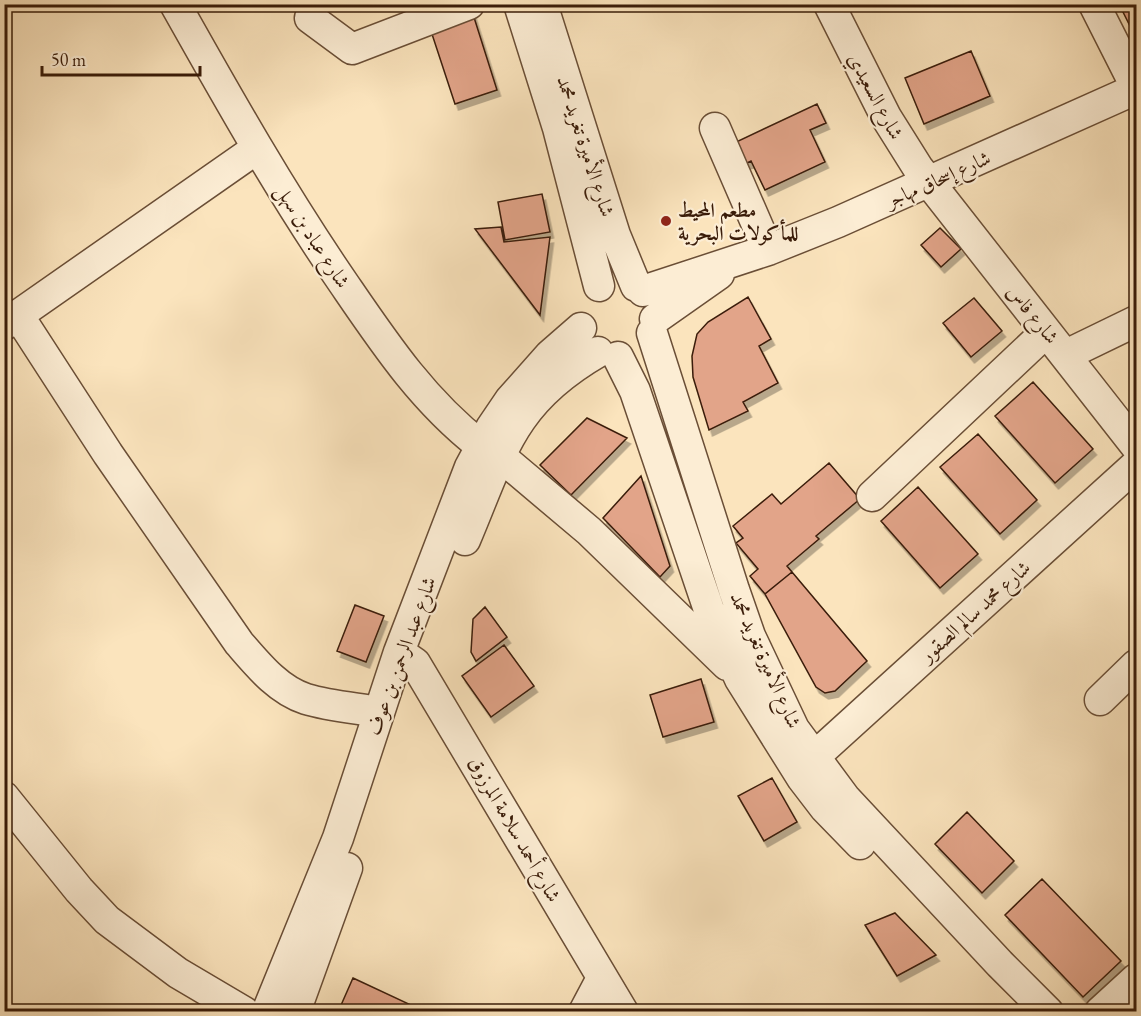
<svg xmlns="http://www.w3.org/2000/svg" width="1141" height="1016" font-family="'EB Garamond',Amiri,serif">
<style>
.building{fill:#e2a489;stroke:#3a1c09;stroke-width:1.5;filter:url(#shadow)}
.lines{fill:none;stroke-linecap:round;stroke-linejoin:round}
.minor-casing{stroke:#6a4e36;stroke-width:33}
.minor{stroke:#fcedd4;stroke-width:30}
.poi-dot{fill:#8f2418;stroke:#fcedd4;stroke-width:2}
.labels{text-anchor:middle;dominant-baseline:central;stroke-width:4.5;stroke-linejoin:round;paint-order:stroke}
.street-label{font-size:20px;fill:#3a1c09;stroke:#fcedd4}
.poi-label{font-size:20px;font-weight:bold;fill:#3a1c09;stroke:#fcedd4;text-anchor:start}
</style>
<defs>
<filter id="shadow"><feDropShadow dx="3.5" dy="6" stdDeviation="0" flood-color="#0004"/></filter>
</defs>
<rect width="100%" height="100%" fill="#fbe4bd"/>
<filter id="stains"><feTurbulence type="fractalNoise" baseFrequency=".00333" numOctaves="4"/><feColorMatrix values="0 0 0 0 .2 0 0 0 0 .09 0 0 0 0 .02 0 0 0 .5 -.17"/></filter>
<radialGradient id="worn" r=".72"><stop offset=".6" stop-color="#630" stop-opacity="0"/><stop offset="1" stop-color="#630" stop-opacity=".3"/></radialGradient>
<path class="building" d="M1119,4H1136V38Z
M472,11L497,90L455,104L429,25Z
M971,51L990,96L924,124L905,78Z
M817,104L826,123L810,130L825,162L765,190L751,161L745,164L734,143Z
M542,194L550,232L505,240L498,202Z
M501,227L504,242L550,237L540,315L475,229Z
M940,228L961,249L941,267L921,245Z
M748,297L771,339L759,346L778,383L743,402L748,411L709,430L693,377L692,356L697,334L708,322Z
M974,298L1002,331L971,357L943,323Z
M1033,382L1093,449L1055,483L995,416Z
M587,418L627,438L571,495L540,465Z
M978,434L1037,500L1000,534L940,467Z
M829,463L860,499L816,536L819,539L787,566L792,572L765,594L750,576L758,569L736,543L743,538L733,526L772,494L781,504Z
M641,476L670,566L660,577L603,518Z
M918,487L978,554L940,588L881,521Z
M792,572L867,661L835,691L825,693L816,687L765,594Z
M355,605L384,616L366,662L337,651Z
M485,607L507,637L476,661L471,652L473,619Z
M504,645L534,686L491,717L462,676Z
M701,679L714,722L663,737L650,695Z
M772,778L797,822L764,841L738,796Z
M967,812L1014,861L982,893L935,844Z
M1042,879L1121,961L1083,997L1005,915Z
M895,913L936,955L897,976L865,925Z
M353,978L411,1005L408,1012H338Z"/>
<g class="lines">
<g class="minor-casing">
<path id="minor" d="M175,4C229,100 282,194 344,284C385,344 423,401 481,446
M519,4L558,128L599,286
M542,4L615,235L636,286
M829,4L886,117L918,168L1136,446
M1094,4L1136,87
M310,18L352,49L469,4
M715,128L768,250
M643,291L768,250L838,222L1136,89
M18,315L108,454L239,643C258,665 278,690 306,699C329,706 356,708 379,712
M655,319L719,274
M4,325L256,149
M652,333L734,590L750,636L794,729L845,798L1000,964L1048,1012
M1066,355L1136,321
M618,357L635,391L709,610L740,679L802,778L825,808L860,844
M500,456L589,531L727,665
M872,496L1046,332
M465,540C502,453 510,403 598,352
M399,652L415,663L623,1012
M1100,700L1136,665
M813,758L1136,465
M4,797L79,890L107,920L178,973L244,1012
M267,1012L338,838L399,652L470,467L491,428L510,400L550,355L581,328
M295,1012L347,868
M584,1012L602,978
M1100,1012L1136,979"/>
</g>
<use href="#minor" class="minor"/>
</g>
<circle class="poi-dot" cx="666" cy="221" r="6"/>
<g class="labels">
<g class="street-label">
<text transform="translate(876 96) rotate(62)">شارع السعيدي</text>
<text transform="translate(586 146) rotate(72)">شارع الأميرة تغريد محمد</text>
<text transform="translate(938 179) rotate(-24)">شارع إسحاق مهاجر</text>
<text transform="translate(313 236) rotate(57)">شارع عباد بن سهل</text>
<text transform="translate(1033 314) rotate(51)">شارع فاس</text>
<text transform="translate(975 611) rotate(-42)">شارع محمد سالم الصقور</text>
<text transform="translate(401 656) rotate(-70)">شارع عبد الرحمن بن عوف</text>
<text transform="translate(766 660) rotate(66)">شارع الأميرة تغريد محمد</text>
<text transform="translate(515 829) rotate(60)">شارع أحمد سلامة المرزوق</text>
</g>
<g class="poi-label">
<text x="678" y="210">مطعم المحيط<tspan x="678" dy="23">للمأكولات البحرية</tspan></text>
</g>
</g>
<rect width="1141" height="1016" fill="none" stroke="#fbe4bd" stroke-width="24"/>
<rect x="6" y="6" width="1129" height="1004" fill="none" stroke="#3a1c09" stroke-width="3"/>
<rect x="12" y="12" width="1117" height="992" fill="none" stroke="#3a1c09" stroke-width="1.5"/>
<path d="M42 66v9h158v-9" fill="none" stroke="#3a1c09" stroke-width="3"/>
<text x="51" y="66" font-size="18" fill="#3a1c09" stroke="#fcedd4" stroke-width="4.5" paint-order="stroke">50 m</text>
<rect width="100%" height="100%" filter="url(#stains)"/>
<rect width="100%" height="100%" fill="url(#worn)"/>
</svg>
